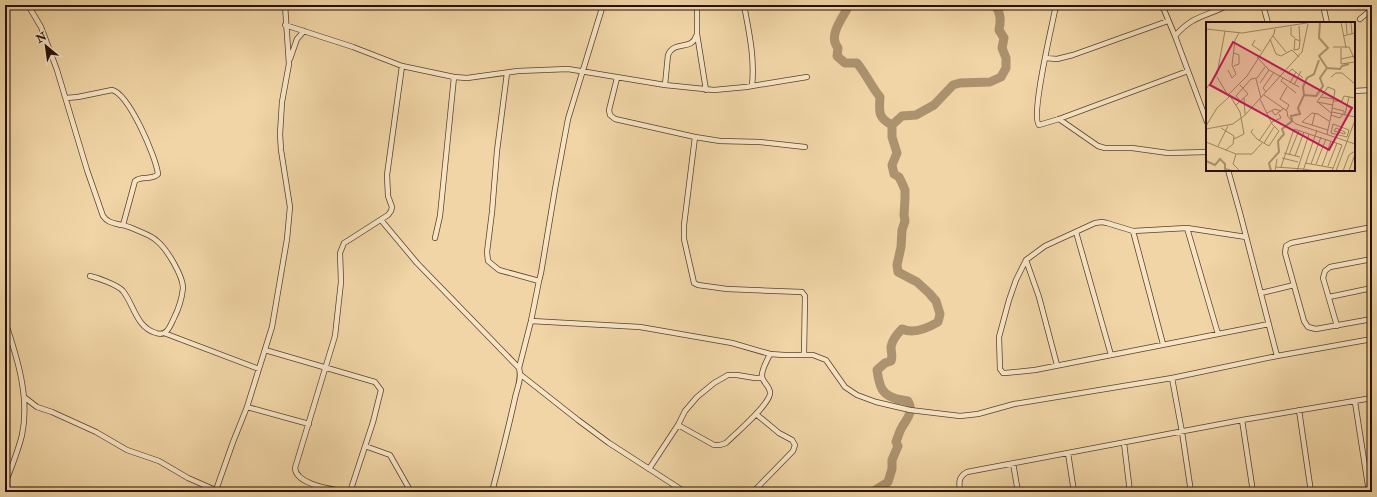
<svg xmlns="http://www.w3.org/2000/svg" width="1377" height="497" font-family="'IM FELL Double Pica',serif">
<style>
.lines{fill:none;stroke-linecap:round;stroke-linejoin:round}
.river{stroke:#ac926e;stroke-width:9}
.minor-casing{stroke:#59412a;stroke-width:6}
.minor{stroke:#f6e4c5;stroke-width:4.5}
.inset-river{fill:none;stroke:#ac926e;stroke-width:2}
.inset-road{fill:none;stroke:#a08664;stroke-width:1}
.view{fill:#c2185b;fill-opacity:0.15;stroke:#c2185b;stroke-width:2}
.inset-edge{fill:none;stroke:#261000;stroke-width:2}
</style>
<rect width="100%" height="100%" fill="#f1d5a6"/>
<filter id="stains"><feTurbulence type="fractalNoise" baseFrequency=".005" numOctaves="4"/><feColorMatrix values="0 0 0 0 .2 0 0 0 0 .09 0 0 0 0 .02 0 0 0 .5 -.17"/></filter>
<radialGradient id="worn" r=".72"><stop offset=".6" stop-color="#630" stop-opacity="0"/><stop offset="1" stop-color="#630" stop-opacity=".3"/></radialGradient>
<g class="lines">
<path class="river" d="M849,5C844,17 827,35 838,48L837,56L845,63H857C866,74 871,86 880,97C879,112 878,118 892,125
M872,492L888,482L892,469V460L898,446L896,442C898,437 899,432 902,427C907,419 914,411 908,401C899,400 887,398 882,389C879,384 878,376 877,370L885,363L891,361C893,356 891,353 891,347C892,340 897,334 902,329C914,334 928,328 938,322L940,314L936,301L929,293L917,282L898,272L897,265L901,247L902,230L905,221L904,215L905,199V190L902,183L899,177L894,174L892,165L897,153L892,137V125L902,116L916,115L934,105L953,85L960,83L990,82L1001,77L1006,68V58L1002,48L1004,38L999,30C1001,20 1001,14 995,5"/>
<g class="minor-casing">
<path id="minor" d="M28,5L41,27L57,70L87,170L103,216C108,223 114,223 121,225C126,225 136,230 141,232C146,234 153,237 157,241C167,249 183,276 183,288C182,298 178,310 174,318C170,326 167,337 156,333C136,327 134,305 123,291C118,285 98,278 90,276
M551,5L603,6
M697,5V34L706,90
M744,5C749,32 755,58 752,86
M1056,5C1053,22 1030,116 1039,125L1059,119L1188,71
M1162,5L1175,36L1207,122
M1263,5L1268,23
M1323,5L1327,23
M1360,19L1372,9
M285,25L353,47L402,66L454,77L467,78L518,71L568,69L665,85L714,90L746,87L807,77
M1175,36C1193,15 1206,17 1228,5
M1045,58L1057,59L1073,55L1168,21
M290,59L297,39L304,31
M507,73L497,151L492,212L487,252L488,261L499,270L539,281
M617,78L609,110L610,115L615,119L695,137L720,141L760,142L805,147
M665,85L668,55C674,40 692,51 696,36
M1354,91L1372,90
M66,98L78,97L112,90C129,94 156,157 158,174C152,181 141,175 135,181L123,225
M1059,119L1098,146L1105,148H1132L1168,153L1207,152
M695,137L684,225V239L694,283L698,285L727,289L802,292L805,296L804,354
M1228,170L1240,213L1277,356
M381,220L417,263L519,368
M1372,227L1291,243L1286,246L1285,253L1304,321L1308,327L1316,329L1372,319
M1187,228L1218,334
M1133,231L1163,344
M1076,232L1111,355
M1246,237L1187,228L1133,231L1107,223L1102,222L1095,223L1045,246L1026,260L1016,280L1009,300L999,337L1000,369L1003,373H1005L1035,370L1269,324
M435,238L440,216L454,77
M1026,260L1039,297L1057,365
M1261,293L1294,285
M1329,297L1372,288
M5,321C17,357 30,397 22,435C18,452 11,468 5,484
M531,321L640,327L732,343L770,354L784,355H813L826,360L845,387L857,395L876,402L910,410L960,416L978,414L1014,404L1172,378L1277,356L1372,339
M1337,326L1323,278L1325,271L1330,267L1372,259
M164,333L259,369
M265,350L375,382L381,390L373,422L350,492
M521,375L578,420L609,443L685,492
M1172,378L1182,432L1191,492
M24,397L37,407L52,412L96,432L127,450L159,461L188,478L220,492
M1355,402L1369,492
M247,407L309,424
M1299,410L1311,492
M1242,420L1253,492
M678,425L714,445H720L726,443C735,434 768,406 770,394C771,387 764,384 762,377C761,370 767,361 770,354
M1124,443L1130,492
M365,446L390,455L411,492
M1068,453L1074,492
M1013,463L1018,492
M649,469L678,425L685,411L697,397L714,383L728,375H737L755,378H762
M216,490L233,442L247,407L272,327L287,239L290,207L281,150L280,134L282,102L289,64L285,5
M346,492C333,489 296,485 295,468L335,336L341,282L340,253L344,243L349,240L388,215L391,211L392,207L388,196L387,175L402,66
M492,492C500,461 508,430 515,398C517,388 522,379 519,368L531,321L539,281L541,273L555,189L568,119L603,5
M753,492L793,451L795,445L792,440L779,433L756,414
M960,492C959,483 958,477 967,472L1242,420L1372,398"/>
</g>
<use href="#minor" class="minor"/>
</g>
<g transform="translate(1206 22)">
<rect width="149" height="149" fill="#f1d5a6"/>
<path class="inset-river" d="M121,46L134,47L136,44L143,42M98,73L97,65L101,56L108,52L113,38M0,139L9,143L14,137L19,142V147L26,149M65,149L63,141L73,130L72,119L78,112L76,107L86,99L85,94L94,92L92,86L98,73L110,74L117,64L114,56L121,46L113,34L122,26L113,16L114,0"/>
<path class="inset-road" d="M135,0L140,26M140,0L141,12M145,0L146,12M93,4L94,19M85,5V13L89,16M0,7L36,11L107,0M67,14L80,30M137,14L149,11M64,17L70,32L75,34L86,28L93,35M49,18L46,23L55,29M127,25H143L149,38M135,26V42L149,40M88,28L93,27L94,19L89,17L88,28M51,35L63,48L93,65M135,37L149,34M28,44L33,42V33L28,31M22,48L26,56L30,52L26,43L29,18L33,11M83,50L86,47L97,56M125,55L130,51H136L149,62M77,56L75,59L90,71M50,57L55,76M54,61L63,48M84,61L90,50M88,63L95,49M0,67L11,52L19,9M60,70L57,66L68,50M23,72L41,54L68,12L69,7M58,73L81,89L82,95L90,102L149,122M24,74L34,90L38,112L28,117M115,75L127,77M38,76L39,92M34,79L30,74L45,57L51,56L59,45M127,79H136L138,74L149,76M113,81L125,91M30,83L42,72L34,63M126,86L138,89V92M66,89L69,93L77,87M80,89L83,83L74,77L81,65M126,90L149,95M61,91L69,87L75,89M139,92L143,75M125,93L134,96L137,92M66,100L75,96L73,92M127,102L143,108L141,115L125,111ZM106,103L109,91M0,104L11,86L23,75L11,55M15,106L28,114L27,122L20,128M130,106L139,110V112L128,109ZM0,107L27,102L39,93L96,30L102,2M47,107L45,110L51,117L63,124L73,109L66,102L54,77M122,108L96,100L106,91L112,92L123,99M121,112L125,94L129,68L122,65L111,80L127,83M53,119L66,100M0,120L30,132L27,142L34,149M58,121L68,105M12,124L22,104M78,131L94,135M30,132H46L56,121M83,133L93,108M89,134L98,110M76,136L92,140M99,141L127,146M105,142L115,115M110,142L120,117M116,144L125,119M122,144L131,121M70,145L97,147M75,145L88,107L136,123L126,149M97,147L110,149M69,149L71,137M91,149L103,112M97,149L111,108M130,149L149,98M137,149L143,133L149,129M143,149L149,132"/>
<path class="view" d="M27,20L146,86L123,128L4,63Z"/>
<rect width="149" height="149" class="inset-edge"/>
</g>
<rect width="1377" height="497" fill="none" stroke="#f1d5a6" stroke-width="20"/>
<rect x="6" y="6" width="1365" height="485" fill="none" stroke="#261000" stroke-width="2"/>
<rect x="10" y="10" width="1357" height="477" fill="none" stroke="#261000"/>
<g transform="translate(46 46) rotate(331)" stroke="#f6e4c5" stroke-width="3" paint-order="stroke">
<path d="M0-3L7 15L0 10L-7 15Z" fill="#261000"/>
<text y="-6" font-size="11" font-weight="bold" text-anchor="middle" fill="#261000">N</text>
</g>
<rect width="100%" height="100%" filter="url(#stains)"/>
<rect width="100%" height="100%" fill="url(#worn)"/>
</svg>
